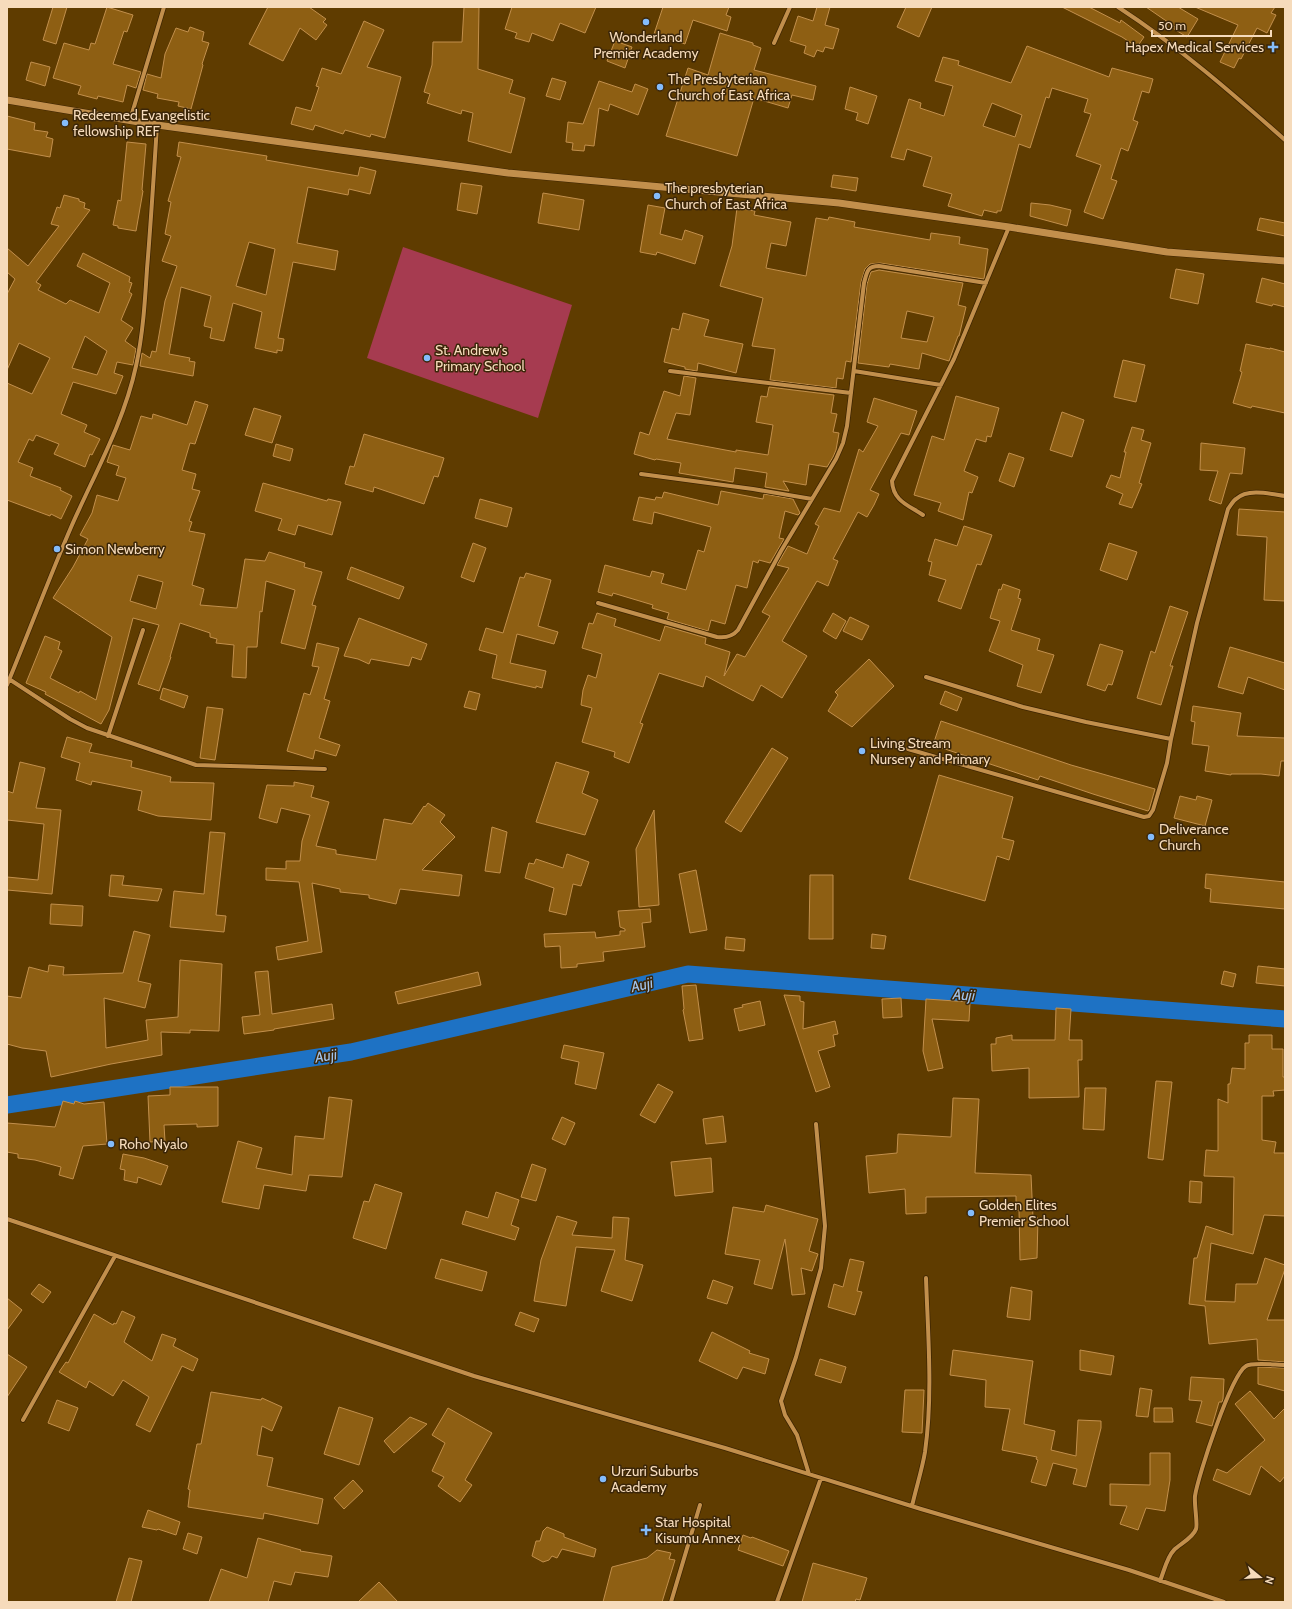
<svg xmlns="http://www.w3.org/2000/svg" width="1292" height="1609" font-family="Cabin,sans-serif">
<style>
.green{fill:#a63b50}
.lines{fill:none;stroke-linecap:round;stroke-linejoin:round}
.canal{stroke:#1e72c4;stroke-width:17}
.building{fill:#8e5f13;stroke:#c28f4c;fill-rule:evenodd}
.minor-casing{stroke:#3e2500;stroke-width:5.5}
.tertiary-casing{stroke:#3e2500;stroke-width:8}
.minor{stroke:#c28f4c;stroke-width:4}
.tertiary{stroke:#c28f4c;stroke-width:7}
.poi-dot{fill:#84bcfb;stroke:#3b2609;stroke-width:1.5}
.labels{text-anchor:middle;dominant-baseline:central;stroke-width:3;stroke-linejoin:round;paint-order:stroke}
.poi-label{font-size:14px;fill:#f6dbbb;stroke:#3b2609;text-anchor:start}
.water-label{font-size:15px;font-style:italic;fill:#a0c4ee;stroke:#3b2609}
</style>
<rect width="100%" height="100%" fill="#5f3c00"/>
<path class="green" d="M403,247L572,305L538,418L367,358Z"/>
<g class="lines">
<path class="canal" d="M7,1105L351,1052L688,974L1285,1019"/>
</g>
<path class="building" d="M53,7H67L56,44L43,40Z
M107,7L133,15L127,32L124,31L113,64L141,72L136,88L127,85L123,102L98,96L97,99L78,94L81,86L53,78L64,43L89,50L91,43L95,44Z
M268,7H309L326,19L323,22L327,25L316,40L300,28L283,61L249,44Z
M464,7H479L478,69L513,80L509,93L525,98L511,153L468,141L473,113L462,110L461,114L427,103L430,94L424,92L432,65L433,42H462Z
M512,7H596L585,33L560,23L553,41L532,33L529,42L515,38L517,33L505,29Z
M663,7H729L726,15L731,17L727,31L693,20L685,44L654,34Z
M817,7H830L825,25L839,29L833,49L825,47L823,52L817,50L814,57L804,53L806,46L790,41L798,16L813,21Z
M906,7H932L919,37L897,27Z
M1062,7H1089L1120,23L1121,20L1144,37L1137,47L1122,37Z
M1146,7H1178L1198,19L1187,37L1174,29L1175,27Z
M1195,7H1275L1271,13L1276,15L1267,33L1257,28L1241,59L1239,58L1234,68L1220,62L1238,25Z
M364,21L384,30L367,67L401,77L385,138L371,134L370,137L345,130L343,134L315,125L313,130L291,124L296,107L311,111L319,87L316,86L322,68L341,74Z
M190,27L204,32L202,41L209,43L202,64L203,65L191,109L178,106L179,102L157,98L158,94L143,90L147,74L161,78L165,54L176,28L188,32Z
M720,33L753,43V45L761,48L754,70L816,86L813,100L792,95L788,108L754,98L737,156L666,136L688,68L708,75Z
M615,41L632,47L625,68L607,61Z
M1027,46L1109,77L1112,68L1153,79L1149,93L1142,91L1133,120L1138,122L1128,151L1121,148L1111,179L1117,181L1103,219L1084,212L1101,165L1076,156L1091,114L1084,112L1088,99L1052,88L1049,98L1046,97L1030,148L1019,144L1001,211H997V213L984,210L982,216L948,206L952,194L923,186L932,157L907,149L904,160L891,157L909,99L921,103L920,108L944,116L953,86L935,81L943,57L959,61L958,65L1011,83ZM992,103L1022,115L1015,137L983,126Z
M31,62L50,67L45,86L26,80Z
M552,78L566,82L560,100L546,96Z
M599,81L632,92L635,84L648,89L638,115L610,104L608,111L599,108L594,146L585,145L584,151L572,150L573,143L566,142L568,122L583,124Z
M850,87L877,96L868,124L856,120L858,113L845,109Z
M7,116L35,123L34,130L48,132L46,137L53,139L50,157L7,149Z
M127,142L146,144L142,190L143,191L136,231L118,228V226L113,225L118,200L121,201Z
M179,142L267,156L266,160L358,176L360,167L376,171L370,194L349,189L348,195L308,187L297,243L338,251L335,270L293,262L278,338L284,339L282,351L277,350V353L255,348L262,312L233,303L224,341L210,338L212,328L204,326L211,296L181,287L169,354L190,358L189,361L195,362L193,376L140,366L142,353L150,358L152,351L156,352L165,301L177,266L162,261L171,236L165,234L171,202L168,201L181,157L177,156ZM249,242L275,249L266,295L236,286Z
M833,175L858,178L856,191L831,187Z
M461,183L482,186L477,214L457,210Z
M543,193L584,200L579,230L538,223Z
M64,195L79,199V201L85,203L84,208L90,210L36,282L41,285L38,290L66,304L70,300L99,313L110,283L77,266L83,253L130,277L129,282L132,283L129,292L132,294L121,320L133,328L125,341L136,349L133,365L117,362L114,373L123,376L116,394L73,382L61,414L87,425L84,432L100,439L92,455L90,454L85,467L54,454L59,444L36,435L33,441L29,439L18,462L33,468L30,476L61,488L60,490L72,496L61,519L51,514L50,516L7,500V383L32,394L50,358L19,343L7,370V294L15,279L7,272V248L28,266L59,226L51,224L57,207L60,208ZM85,336L107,351L97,375L72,368Z
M1031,203L1050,205L1071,210L1067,226L1030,216Z
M648,205L665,208L660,234L682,240L685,230L703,236L695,264L657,252L656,255L640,252Z
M737,208L755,211L754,215L791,222L786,246L771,243L766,268L806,276L816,218L828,220L829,217L855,222L854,227L930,240L931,233L960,237L959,244L988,249L984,279L880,263L870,264L865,269L861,282L851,362L846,361L843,379L837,378L836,388L770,380L775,349L752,346L763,298L720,286L732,246Z
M1260,218L1285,223V236L1257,230Z
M1176,269L1204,274L1198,304L1170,298Z
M879,270L963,283L958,305L966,307L959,336H958L949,361L922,353L919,369L890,364L889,367L858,363L867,284L871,272ZM907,311L934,317L927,342L901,338Z
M1262,278L1285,284V307L1273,304L1272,306L1256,302Z
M683,313L709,320L704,336L743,344L736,373L698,363L697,371L685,369V367L664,362L672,328L679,330Z
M1246,344L1270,349V348L1285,352V413L1252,406L1251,408L1233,403L1242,372L1240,371Z
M1123,360L1145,365L1136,402L1114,397Z
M684,376L696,378L690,415L676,413L667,439L736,452V450L768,455L773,425L756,422L761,396L767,397L769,387L834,395L831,413L837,414L833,432L839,433L836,450L833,457L827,467L809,464L806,485L783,481L789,491L765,487L767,473L735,468L733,482L679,473L681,463L656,459L655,460L634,454L640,432L649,435L664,391L680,396Z
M956,396L999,408L991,437L987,436L986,442L976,439L964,471L978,477L972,493L969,492L963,520L938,511L941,503L914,495L932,436L944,440Z
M874,398L917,411L909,435L901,433L870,490L879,494L874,505L867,517L858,512L833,559L838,561L828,586L817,581L782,641L807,656L782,698L761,685L753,701L706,676L703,687L659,673L640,723L643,724L629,763L614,757L615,752L582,742L592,708L581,705L583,690L588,675L596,678L602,654L582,648L589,623L593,624L597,613L616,619L614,626L660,641L665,626L706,638L705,644L730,652L724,676L737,654L745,657L770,616L762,612L789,568L777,565L788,546L807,554L819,526L815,524L824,508L840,512L859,449L863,452L878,426L867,422Z
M195,401L208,405L195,444L190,443L182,470L196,474L192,489L200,491L189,521L192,522L189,531L205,534L192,585L204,589L200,605L237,608L245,559L265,561L269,552L305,563L304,567L322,572L312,605L316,606L305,649L281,643L295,590L266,581L262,612L260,611L257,647H247L246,678L232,677L234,645L216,643L217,639L210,637V633L180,623L170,657H171L159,691L138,684L159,625L133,618L109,710L101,724L45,694L46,692L26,683L45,636L60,642L58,649L62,651L50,678L79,693L80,691L96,700L112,637L53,598L73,567L88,539L80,535L92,513L97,495L118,501L126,478L116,475L119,466L107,462L113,445L130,450L141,416L152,419L153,414L187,425ZM138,575L163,582L156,609L130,601Z
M254,408L281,416L272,443L245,435Z
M1062,412L1084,420L1072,457L1050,450Z
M1132,427L1144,430L1141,440L1151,443L1139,483L1142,484L1132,508L1119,504L1123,494L1106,487L1111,475L1120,478L1126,452H1124Z
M364,434L444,458L438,477L434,476L424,504L374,487L373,492L345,484L350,466L354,467Z
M1201,443L1245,448L1242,474L1230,473L1221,504L1209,500L1218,471L1200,470Z
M276,444L293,449L290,461L273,456Z
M1009,453L1024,458L1014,487L999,481Z
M263,483L327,501L328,499L341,502L332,535L298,525L295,535L278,530L282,519L255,511Z
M721,491L763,499L764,494L793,499L800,513L798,515L785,511L779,538L784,539L770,563L759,560L758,563L753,561L747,588L736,585L725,624L711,620L708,631L667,619L669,613L652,608L653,605L613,593L612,596L598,592L605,565L650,577L652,571L664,574L661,583L686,590L698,550L704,552L711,527L654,512L652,524L633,520L639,497L655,500L656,497L662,498L664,492L718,505Z
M480,499L512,508L507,527L475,518Z
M1239,509L1285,512V601L1264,600L1267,537L1237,535Z
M964,526L992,535L981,565L977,564L961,609L938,601L946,580L929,575L932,562L928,561L935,539L957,546Z
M473,543L486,548L474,582L461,577Z
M1109,543L1137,552L1127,580L1100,570Z
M351,567L404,587L399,599L347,579Z
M526,573L551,580L538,626L558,632L554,644L517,634L510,663L546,671L542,688L536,686V688L492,678L497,655L479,650L486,628L503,633L520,577L524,578Z
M1003,584L1020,590L1018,598L1021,599L1011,630L1040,639L1037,650L1054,655L1041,693L1017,686L1023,665L989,651L1000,621L990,618L999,589L1001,590Z
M1170,606L1188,612L1170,666H1173L1161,705L1137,698L1151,651L1155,653Z
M833,613L846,621L836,639L823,631Z
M850,617L869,626L862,640L843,631Z
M359,618L427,644L421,660L412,657L409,666L371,659L369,664L358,659L344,656Z
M317,643L339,648L324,699L330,701L319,738L340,745L336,756L315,750L313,759L287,751L304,693L310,695L319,667L312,666Z
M1100,644L1123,651L1112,685L1108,684L1105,691L1087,685Z
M1230,647L1285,663V690L1248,677L1243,694L1218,687Z
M869,659L894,686L852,727L828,711L838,695L835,692Z
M163,688L188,696L184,708L160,699Z
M469,691L480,694L476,710L464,707Z
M945,691L962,698L957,711L940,704Z
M1193,706L1241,713L1237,736L1285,738V761H1281L1279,776L1261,774H1231V775L1205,771L1209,746L1192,744L1195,722L1191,721Z
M207,707L223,709L215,760L200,758Z
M941,721L1071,765L1155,789L1149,810L1148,811L1093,794L1040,776L1038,780L933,745Z
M67,737L92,744L89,752L132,761L131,767L171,777L170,782L214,783L211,820L158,816L138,810L142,791L92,781L91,785L76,780L80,763L61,757Z
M772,748L788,758L741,832L725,822Z
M20,762L45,768L36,808L61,810L52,894L7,890V877L38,880L44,824L7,820V791L13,793Z
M556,762L589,772L582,793L598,800L585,835L536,822Z
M939,775L1013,797L1002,838L1014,841L1009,860L997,856L985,901L909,879Z
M294,782L314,786L311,797L329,802L316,846L336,850V854L376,860L384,819L412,824L424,806L425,807L428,803L445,815L440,822L455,837L422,870L462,875L459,896L400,889L396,904L369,898V895L340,892V889L312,883L322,952L278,960L276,947L308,941L299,882L266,880V868L286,869V861H300L302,841L310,815L281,808L277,823L259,818L267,785L294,786Z
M1180,796L1196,800L1197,796L1212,800L1205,826L1174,818Z
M654,810L659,905L639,907L636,849Z
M492,827L507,832L500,873L485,871Z
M210,832L225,833L216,915L226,916L224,932L170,927L174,891L204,894Z
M567,854L589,862L581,886L573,884L566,915L549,911L554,888L525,878L529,863L534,864L536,859L563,868Z
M696,870L707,930L690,933L679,874Z
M1206,874L1285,882V909L1210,902L1211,889L1205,888Z
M111,875L124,876L122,885L162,889L158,901L109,896Z
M810,875H833V939H809Z
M51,904L83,906L82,926L50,924Z
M650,909L651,922L642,923L645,947L603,952L604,961L577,964V967L561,968L560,946L545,947L544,934L595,932L596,938L620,935V931H625V929L620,927L618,911Z
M134,931L150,935L138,981L151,984L145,1008L104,998L106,1048L148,1040L146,1020L178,1017L180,960L222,964L219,1031L190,1030V1033L161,1032L162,1055L111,1064L51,1077L46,1051L22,1048L7,1044V996L21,998L29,967L48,972L49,965L64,967L63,975L123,973Z
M872,934L886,936L884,949L871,948Z
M726,937L745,939L744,951L725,949Z
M1258,966L1285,969V986L1256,983Z
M268,971L272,1014L332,1004L334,1019L274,1029V1030L244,1034L242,1017L260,1015L255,972Z
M1224,971L1236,974L1233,987L1221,984Z
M478,972L481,985L398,1004L395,992Z
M696,985L703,1039L689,1041L683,1010L684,1009L682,986Z
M784,995L800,996V1001L804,1002L803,1029L835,1021L838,1034L833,1035L835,1046L818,1051L830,1087L816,1092Z
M901,998L902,1017L883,1018L882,999Z
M926,999L970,1002L969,1021L932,1019L943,1068L928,1071L923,1051Z
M760,1001L765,1025L739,1031L734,1009L743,1007L742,1005Z
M1056,1008L1071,1009L1069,1040H1082V1060H1078L1079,1097L1029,1098V1068L992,1071L991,1044H996V1038L1012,1035V1040H1055Z
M1249,1035H1272V1049H1283V1077H1285V1090L1273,1091L1274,1096H1262V1140L1276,1142L1274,1153H1285V1216L1264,1215L1253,1254L1211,1243L1205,1301L1235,1302L1236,1284H1257L1265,1258L1285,1265V1269L1267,1320H1285V1362L1258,1360L1257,1339L1209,1344L1205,1306L1189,1304L1194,1258H1197L1206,1226L1233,1235L1234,1177L1204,1176L1206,1150L1218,1151V1099L1228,1103V1084H1230L1232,1068L1245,1069V1043H1249Z
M564,1045L604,1053L596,1089L575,1084L579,1062L561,1058Z
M1156,1081L1172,1082L1163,1160L1148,1158Z
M658,1084L673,1092L655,1123L640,1115Z
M170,1087H218V1126L197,1127V1124L164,1125L165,1141L150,1142L148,1096L170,1095Z
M1085,1088H1106L1104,1130L1083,1129Z
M329,1097L352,1100L342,1177L309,1175L306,1191L264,1185L259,1209L222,1202L238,1141L262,1148L256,1168L292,1175L295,1136L324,1139Z
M953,1098L979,1099L975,1173L1031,1175L1033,1218H1038L1037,1258L1020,1260L1019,1210L1016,1211V1196L926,1197V1213L906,1214L905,1189L869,1193L866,1156L897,1153L898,1134L951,1137Z
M63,1101L74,1104L75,1101L84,1104L104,1102L107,1144L83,1146L73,1179L59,1175L61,1167L35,1160L18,1158V1154L7,1152V1123L55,1127Z
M723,1116L726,1142L706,1144L703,1119Z
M562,1117L575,1123L565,1145L552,1139Z
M123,1154L144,1158L168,1166L161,1185L138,1177L137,1183L124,1180L125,1170L120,1169Z
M711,1158L713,1192L675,1196L671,1162Z
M532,1164L546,1169L536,1201L521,1197Z
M1190,1181L1202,1182L1201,1203L1189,1202Z
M375,1184L402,1193L386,1249L353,1238L364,1201L369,1202Z
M496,1192L519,1200L511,1225L519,1228L515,1240L462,1224L466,1211L488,1218Z
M766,1205L818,1219L809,1251L818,1254L812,1271L801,1268L805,1294L792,1295L785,1239L772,1289L754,1284L760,1260L725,1254L733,1207L764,1212Z
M557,1216L577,1222L572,1235L612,1238L613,1217L629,1218L625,1260L643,1265L632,1301L601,1291L615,1250L576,1247L566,1306L534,1301L541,1260Z
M441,1259L487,1272L482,1291L435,1278Z
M850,1259L864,1262L857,1291L862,1292L855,1315L828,1307L834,1284L843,1287Z
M713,1280L733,1287L727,1304L707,1298Z
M39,1284L51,1292L43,1303L31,1294Z
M1011,1287L1032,1291L1030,1320L1007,1317Z
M7,1298L22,1310L7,1330Z
M122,1311L135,1317L124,1342L152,1361L162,1334L176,1339L173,1346L198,1359L193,1371L182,1366L150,1432L136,1425L149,1397L123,1380L113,1396L89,1381L86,1388L59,1372L66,1362L68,1363L94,1314L113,1325L114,1323L116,1324Z
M520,1312L539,1319L534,1332L515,1325Z
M712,1332L750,1351L749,1353L769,1359L765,1374L743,1367L737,1379L699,1361Z
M953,1350L1033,1361L1024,1424L1055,1431L1051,1450L1076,1456L1078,1420L1101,1421V1428L1086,1487L1073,1484L1077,1469L1053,1463L1046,1486L1031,1482L1038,1460L1036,1459L1037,1457L1002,1450L1010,1409L985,1407L986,1380L950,1375Z
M1080,1350L1114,1356L1111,1375L1080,1370Z
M7,1354L27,1367L7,1397Z
M820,1359L846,1367L841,1383L815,1375Z
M1258,1367L1285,1368V1391L1258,1384Z
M1191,1377L1224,1379L1223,1399L1222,1402H1219L1212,1426L1196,1422L1202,1401L1189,1400Z
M1140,1388L1152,1390L1148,1417L1136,1416Z
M905,1390H924L922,1433L902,1432Z
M1250,1391L1274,1419L1285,1408V1476L1280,1482L1261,1466L1250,1495L1213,1480L1217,1469L1227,1473L1265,1440L1235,1404Z
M211,1392L261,1400L262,1398L282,1407L272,1431L262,1426L257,1455L273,1458L267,1486L323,1499L318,1524L264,1513L263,1519L188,1507L190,1490L188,1489L197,1444H201Z
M57,1400L78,1408L69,1431L48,1423Z
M339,1407L373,1418L359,1465L324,1454Z
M448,1408L492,1433L465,1480L472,1485L460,1502L438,1486L444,1477L432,1471L445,1443L432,1435Z
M1154,1408H1172L1173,1422H1154Z
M410,1417L427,1424L394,1453L384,1441Z
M1150,1453H1170V1480L1165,1511L1146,1508L1138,1530L1120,1524L1127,1506L1110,1505V1484L1150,1485Z
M353,1480L363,1491L344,1509L334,1498Z
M148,1510L180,1522L176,1535L158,1529L157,1530L142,1527Z
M547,1527L564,1534V1537L596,1549L594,1557L562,1549L557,1558L552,1556L549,1560L543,1562L532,1556L536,1541H540L543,1531Z
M188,1533L202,1537L197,1554L183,1549Z
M743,1535L751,1538L752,1537L789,1551L783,1566L738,1550Z
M258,1538L301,1550L300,1551L332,1556L328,1577L295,1572L291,1585L274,1581L268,1602H209L221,1569L247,1578Z
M657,1550L671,1553L669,1559L675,1560L662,1602H603L612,1567L647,1558Z
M129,1558L142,1561L131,1602H116Z
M813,1563L867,1578L860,1600L856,1599L855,1602H802Z
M379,1582L398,1602H358Z"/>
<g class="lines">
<g class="minor-casing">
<path id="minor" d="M1118,7C1178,46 1232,93 1285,140
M774,43L790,7
M130,120L164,7
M670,371L851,393
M854,371L941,385
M641,474L753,489L812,499
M923,515C908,505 893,501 892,481L954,359L1009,227
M598,603L717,637C725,638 732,637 738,630L781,551L836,459L843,443L847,426L864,283C867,272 867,266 879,266L986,283
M926,677L1023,707L1086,722L1171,739L1197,623L1228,509C1231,505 1233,501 1236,499C1248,488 1271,494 1285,496
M9,679L70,719L87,728L196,765L325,769
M7,685C29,632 49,578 72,525C95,473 124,422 136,366C143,334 145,301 147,269C151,221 154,173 157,125
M108,736L143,630
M908,749L1144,817L1149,816L1153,810L1167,763L1171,739
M7,1219L474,1376L725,1448L921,1509L1129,1570L1224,1602
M23,1420L115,1256
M809,1474L797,1435L785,1415L781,1401L796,1357L821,1268L825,1226L816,1124
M912,1506C916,1488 922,1470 925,1452C933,1395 928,1336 926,1278
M1160,1581C1164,1571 1167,1557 1174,1550C1180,1544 1193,1538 1196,1529C1198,1525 1194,1504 1195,1496C1198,1476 1231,1375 1246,1366C1252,1362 1276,1365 1285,1365
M671,1602L700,1505
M777,1602L821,1478"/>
</g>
<g class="tertiary-casing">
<path id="tertiary" d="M7,100L157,125L508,173L839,203L1009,227L1167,252L1285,261"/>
</g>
<use href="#minor" class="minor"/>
<use href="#tertiary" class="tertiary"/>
</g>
<g class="poi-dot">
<circle cx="646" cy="22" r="4"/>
<path d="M1271 41h4v4h4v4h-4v4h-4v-4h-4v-4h4z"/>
<circle cx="660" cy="87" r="4"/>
<circle cx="65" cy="123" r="4"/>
<circle cx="657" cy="196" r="4"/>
<circle cx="427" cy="358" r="4"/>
<circle cx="57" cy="549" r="4"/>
<circle cx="862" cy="751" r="4"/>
<circle cx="1151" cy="837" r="4"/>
<circle cx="111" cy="1144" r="4"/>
<circle cx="971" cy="1213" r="4"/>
<circle cx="603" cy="1479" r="4"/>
<path d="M644 1524h4v4h4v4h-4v4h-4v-4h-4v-4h4z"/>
</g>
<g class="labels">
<g class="poi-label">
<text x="646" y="37" text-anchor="middle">Wonderland<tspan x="646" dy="16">Premier Academy</tspan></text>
<text x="1264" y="47" text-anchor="end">Hapex Medical Services</text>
<text x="668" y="79">The Presbyterian<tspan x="668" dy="16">Church of East Africa</tspan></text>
<text x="73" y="115">Redeemed Evangelistic<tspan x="73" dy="16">fellowship REF</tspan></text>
<text x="665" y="188">The presbyterian<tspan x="665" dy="16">Church of East Africa</tspan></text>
<text x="435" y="350">St. Andrew's<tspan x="435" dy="16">Primary School</tspan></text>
<text x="65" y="549">Simon Newberry</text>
<text x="870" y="743">Living Stream<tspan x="870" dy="16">Nursery and Primary</tspan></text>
<text x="1159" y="829">Deliverance<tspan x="1159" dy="16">Church</tspan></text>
<text x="119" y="1144">Roho Nyalo</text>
<text x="979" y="1205">Golden Elites<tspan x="979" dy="16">Premier School</tspan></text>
<text x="611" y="1471">Urzuri Suburbs<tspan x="611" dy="16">Academy</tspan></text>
<text x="655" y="1522">Star Hospital<tspan x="655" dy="16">Kisumu Annex</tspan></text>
</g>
<g class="water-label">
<text transform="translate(642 985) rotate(-13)">Auji</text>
<text transform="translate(964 995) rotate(4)">Auji</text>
<text transform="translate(326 1056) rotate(-9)">Auji</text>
</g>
</g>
<rect width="1292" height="1609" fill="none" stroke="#f6dbbb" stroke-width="16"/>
<g transform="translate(1260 1577) rotate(108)" stroke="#3b2609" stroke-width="3" paint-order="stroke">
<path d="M0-3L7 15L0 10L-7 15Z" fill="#f6dbbb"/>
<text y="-6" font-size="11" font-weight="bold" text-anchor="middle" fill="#f6dbbb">N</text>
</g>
<path d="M1152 30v6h119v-6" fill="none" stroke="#f6dbbb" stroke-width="2"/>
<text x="1158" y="30" font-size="12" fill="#f6dbbb" stroke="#3b2609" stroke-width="3" paint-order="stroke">50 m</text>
</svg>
